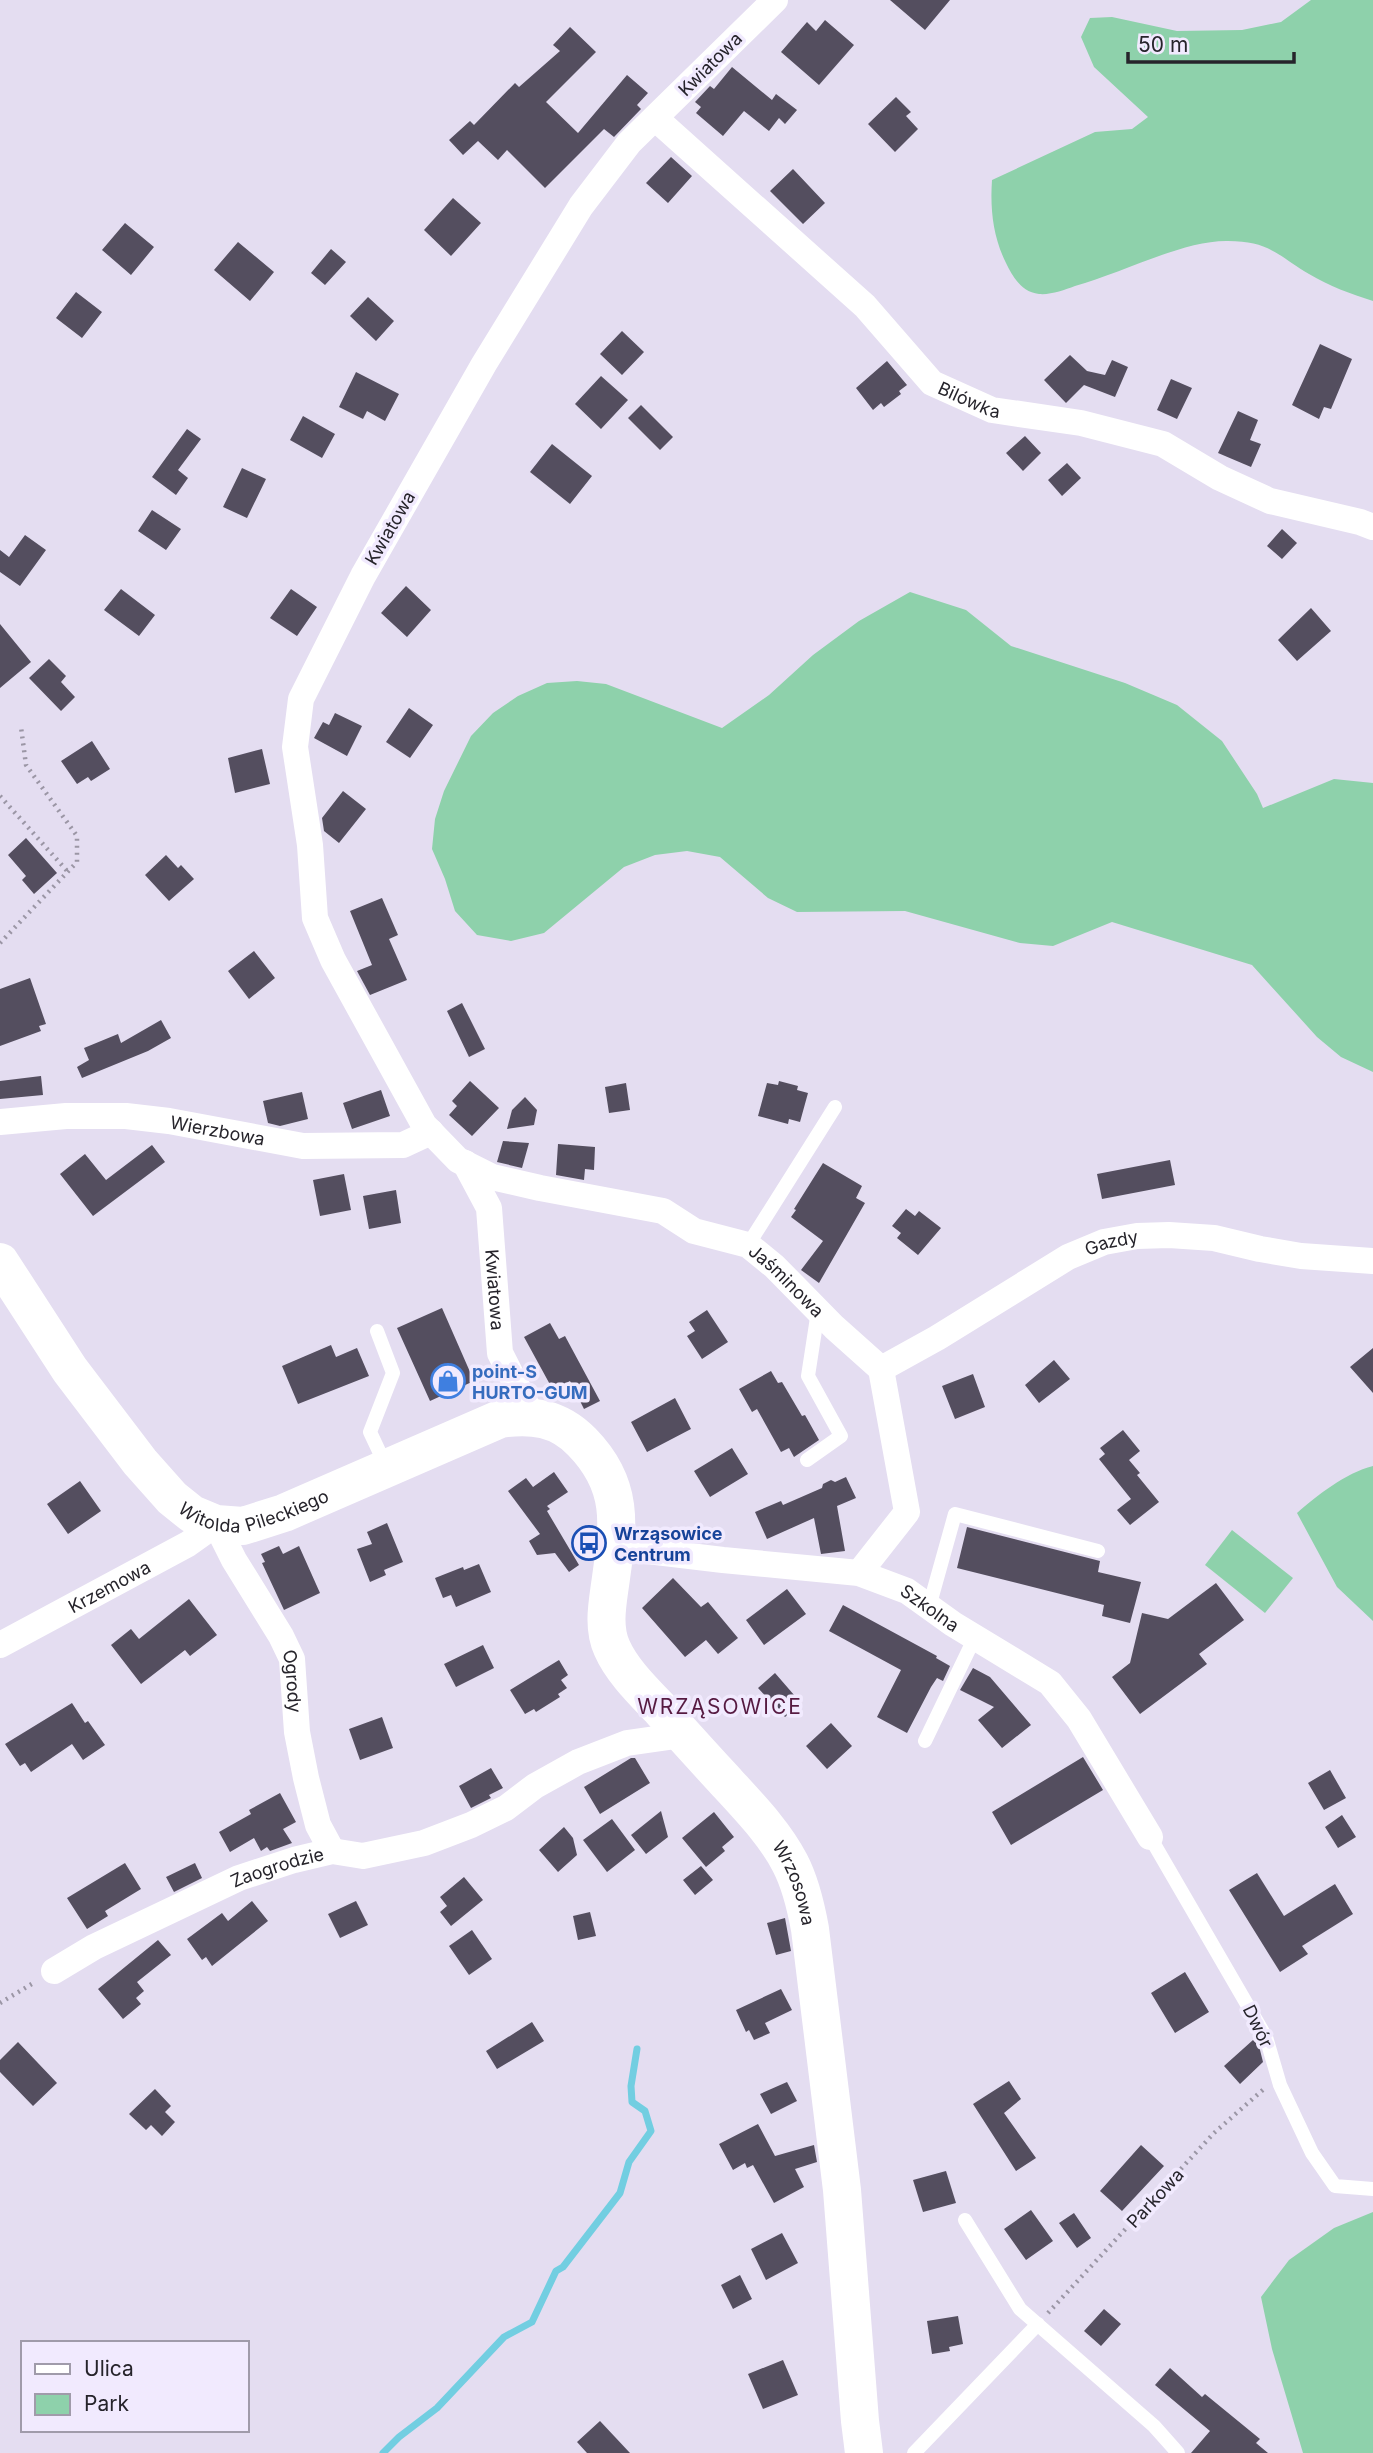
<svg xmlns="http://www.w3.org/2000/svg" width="1373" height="2453" font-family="Inter,sans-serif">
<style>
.green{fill:#8ed1ab}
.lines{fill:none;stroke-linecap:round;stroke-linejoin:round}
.stream{stroke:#72cee1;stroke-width:7}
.building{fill:#544e5f}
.path{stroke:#9b96a5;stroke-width:4.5;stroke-dasharray:2 5;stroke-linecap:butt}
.lane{stroke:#fff;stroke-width:14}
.street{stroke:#fff;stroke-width:26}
.secondary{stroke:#fff;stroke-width:38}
.labels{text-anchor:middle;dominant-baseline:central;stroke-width:7;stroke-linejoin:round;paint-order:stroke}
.street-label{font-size:18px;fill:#26242b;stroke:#f1eafe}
.shop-label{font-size:18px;font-weight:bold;fill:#366cbe;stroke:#f1eafe;text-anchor:start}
.transit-label{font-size:18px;font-weight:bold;fill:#164399;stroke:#f1eafe;text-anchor:start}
.quarter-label{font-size:21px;letter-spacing:2px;fill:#561a41;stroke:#f1eafe}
</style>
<rect width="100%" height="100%" fill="#e4ddf1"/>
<path class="green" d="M1311,0H1373V301C1351,294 1329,286 1309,274C1277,255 1269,241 1228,241C1183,240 1120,274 1075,286C1064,290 1051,295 1039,294C1021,292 1013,277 1006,263C993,237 990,209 992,180L1095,132L1132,129L1148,117L1094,67L1081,37L1090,18L1112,17L1177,31L1242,30L1281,22Z
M910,592L966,610L1011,646L1125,683L1177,705L1222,741L1257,794L1263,808L1334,779L1373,783V1072L1341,1057L1317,1037L1252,965L1112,922L1053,946L1020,943L905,911L797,912L768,898L720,857L687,851L655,855L624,867L544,933L511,941L477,935L455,911L445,879L432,849L435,819L444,791L471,736L493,713L518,696L547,683L577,681L606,684L722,728L769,695L813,655L859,621Z
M1373,1466V1621L1337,1587L1297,1513C1318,1495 1345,1473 1373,1466Z
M1232,1530L1293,1578L1265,1613L1205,1565Z
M1373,2212V2453H1303L1272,2349L1261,2297L1289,2260L1334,2228Z"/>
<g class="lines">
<path class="stream" d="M383,2453L399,2437L437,2408L504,2337L532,2322L556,2271L563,2267L620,2193L629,2162L651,2131L645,2111L632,2102L631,2086L637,2049"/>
</g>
<path class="building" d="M890,0H950L925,30Z
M825,20L854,45L819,85L781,52L807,22L816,31Z
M570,27L596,52L546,102L578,133L627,75L648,93L637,105L641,109L614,137L604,129L545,188L507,150L498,160L478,141L463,155L449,140L470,121L474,125L515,83L519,87L560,51L553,45Z
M732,67L772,100L776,94L797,110L785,124L779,118L769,131L744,111L723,136L696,113L701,107L695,102L710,86L714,89Z
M896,97L911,112L906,116L918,129L895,152L868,124Z
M671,157L692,176L668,203L646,183Z
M793,169L825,203L803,224L770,191Z
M453,198L481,223L451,256L424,230Z
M125,223L154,247L131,275L102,250Z
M238,242L274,272L250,301L214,270Z
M331,249L346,262L325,285L311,273Z
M76,292L102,312L82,338L56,318Z
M368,297L394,321L376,341L350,316Z
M622,331L644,352L622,375L600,354Z
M1320,344L1352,359L1331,409L1324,407L1319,419L1292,405Z
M1070,355L1087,371L1105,375L1112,360L1128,367L1115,397L1084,385L1066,403L1044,380Z
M887,361L907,385L899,391L901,394L884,407L881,403L873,410L856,388Z
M356,372L399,394L385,421L367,411L363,419L339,407Z
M601,376L628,400L601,429L575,404Z
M1171,379L1192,388L1177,419L1157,410Z
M641,405L673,437L660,450L628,418Z
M1238,411L1258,420L1250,440L1261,444L1251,467L1218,453Z
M303,416L335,434L322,458L290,440Z
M187,429L201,439L178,470L188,478L176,495L152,477Z
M1025,436L1041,453L1023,471L1006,453Z
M552,444L592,476L570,504L530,472Z
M1067,463L1081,478L1062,496L1048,480Z
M242,468L266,479L247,518L223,507Z
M152,510L181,529L166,550L138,531Z
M1282,529L1297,543L1282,559L1267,546Z
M25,535L46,550L20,586L0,572V550L9,557Z
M406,586L431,610L407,637L381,613Z
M121,589L155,615L139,636L104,610Z
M291,589L317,607L297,636L270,618Z
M1311,608L1331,631L1297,661L1278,640Z
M0,624L31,662L0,688Z
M49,659L66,676L61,682L75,697L61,711L29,678Z
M409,708L433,725L410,758L386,742Z
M335,713L362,726L347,756L314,738L323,722L329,725Z
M92,741L110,769L91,781L88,777L77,784L61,761Z
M262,749L270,784L235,793L228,758Z
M343,791L366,809L339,843L324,831L322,818Z
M26,838L57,873L34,894L22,880L26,876L8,855Z
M166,855L178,868L181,865L194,879L169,901L145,875Z
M382,898L398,935L389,939L407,980L370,995L357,971L372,965L350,911Z
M254,951L275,978L249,999L228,971Z
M30,978L46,1024L39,1026L41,1031L0,1046V989Z
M462,1003L485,1049L469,1057L447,1011Z
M161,1020L171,1038L148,1051L82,1078L77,1067L89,1060L84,1048L118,1034L121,1043Z
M41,1076L43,1095L0,1099V1081Z
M470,1081L499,1108L472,1136L449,1115L457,1106L452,1101Z
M779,1081L798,1086L797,1090L808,1093L800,1122L789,1119L788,1124L758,1116L767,1083L778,1085Z
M626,1083L630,1110L609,1113L605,1087Z
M381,1090L390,1116L352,1129L343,1103Z
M302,1092L308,1119L280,1126L268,1123L263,1101Z
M525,1097L537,1110L534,1125L507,1129L512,1110Z
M503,1141L529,1143L522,1168L497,1162Z
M558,1144L595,1147L594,1170L585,1169L584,1180L556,1175Z
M152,1145L165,1162L93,1216L60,1174L85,1154L106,1180Z
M1170,1160L1175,1185L1102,1199L1097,1174Z
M823,1163L862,1186L856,1198L865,1203L819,1283L801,1270L823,1241L791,1217L796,1210L794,1209Z
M344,1174L351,1210L320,1216L313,1180Z
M396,1190L401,1223L369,1229L363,1196Z
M906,1209L915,1216L919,1211L941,1228L918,1255L897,1238L901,1233L892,1226Z
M442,1308L474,1381L430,1401L397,1328Z
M707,1310L728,1342L702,1359L687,1336L695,1331L689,1322Z
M550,1323L559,1339L565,1336L600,1401L584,1409L570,1381L553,1390L524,1337Z
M331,1345L336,1357L357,1348L369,1376L298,1404L282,1366Z
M1373,1348V1393L1350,1367Z
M1054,1360L1070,1379L1039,1403L1025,1385Z
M771,1371L778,1383L782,1382L802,1416L805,1415L819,1440L794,1457L789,1448L781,1452L757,1409L752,1412L739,1389Z
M973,1374L985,1407L955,1419L942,1386Z
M675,1398L691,1429L647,1452L631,1422Z
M1123,1430L1140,1451L1129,1460L1140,1473L1137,1475L1159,1502L1130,1525L1117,1510L1131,1499L1099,1459L1105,1454L1100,1448Z
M732,1448L748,1474L710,1497L694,1471Z
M554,1472L568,1492L547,1506L550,1509L547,1511L579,1565L569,1572L555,1553L537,1555L529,1541L540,1534L508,1491L526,1478L533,1487Z
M846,1477L856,1498L837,1506L845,1551L821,1554L814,1518L767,1539L755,1512L781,1501L783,1505L822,1488L823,1484L831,1480L835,1482Z
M80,1481L101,1511L68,1534L47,1504Z
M387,1523L403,1562L384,1570L386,1575L370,1582L357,1549L372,1544L367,1532Z
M967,1527L1100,1561L1098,1572L1141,1582L1130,1623L1102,1616L1104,1605L957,1568Z
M279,1546L283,1554L299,1546L320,1593L284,1610L262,1563L265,1562L261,1554Z
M479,1564L491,1592L456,1607L451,1595L443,1598L435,1578L463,1567L464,1570Z
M673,1578L701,1607L708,1602L738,1638L718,1654L706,1640L685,1657L642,1608Z
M1216,1583L1244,1620L1199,1654L1207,1664L1140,1714L1112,1677L1130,1663L1142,1613L1168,1619Z
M787,1589L806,1614L764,1645L746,1620Z
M189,1599L217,1635L190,1656L185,1650L141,1684L111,1645L131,1629L139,1639Z
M843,1605L937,1656L936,1658L950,1666L943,1681L937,1678L931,1687L907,1733L877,1717L901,1670L829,1631Z
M483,1645L494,1668L456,1687L444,1664Z
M559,1660L568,1675L561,1680L567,1688L558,1694L560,1697L536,1712L534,1709L525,1714L510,1690Z
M973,1668L990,1677L1031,1725L1002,1748L978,1720L994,1707L960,1690Z
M775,1673L801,1703L785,1717L758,1688Z
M72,1703L85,1723L88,1721L105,1745L83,1760L72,1744L31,1772L25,1763L20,1766L5,1744Z
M382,1717L393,1748L360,1760L349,1729Z
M831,1723L852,1746L827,1769L806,1746Z
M1083,1757L1103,1790L1011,1845L992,1812Z
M631,1758H635L650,1783L600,1814L584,1787Z
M491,1768L503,1788L489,1795L491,1798L471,1808L459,1786Z
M1330,1770L1346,1798L1324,1810L1308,1783Z
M280,1793L296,1822L283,1829L292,1843L270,1851L267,1847L261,1851L254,1838L230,1852L219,1832L251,1814L249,1810Z
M661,1811L668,1837L646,1854L631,1835Z
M714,1812L734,1837L722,1847L725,1851L706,1867L682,1838Z
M1342,1815L1356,1837L1338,1848L1325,1827Z
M612,1819L635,1850L607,1872L583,1840Z
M564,1827L573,1838L577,1855L558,1872L539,1850Z
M125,1863L141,1889L105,1911L108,1916L87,1929L67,1898Z
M195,1863L202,1878L174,1892L166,1877Z
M701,1866L713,1880L695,1895L683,1880Z
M1257,1873L1284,1916L1335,1884L1353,1914L1302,1946L1308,1954L1280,1972L1229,1890Z
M464,1877L483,1900L451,1926L440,1912L447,1906L440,1897Z
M252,1901L268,1921L212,1966L206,1957L202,1960L187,1939L222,1913L228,1921Z
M356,1901L368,1925L340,1938L328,1914Z
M590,1912L596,1936L578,1940L573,1916Z
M785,1918L791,1951L776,1955L767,1923Z
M472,1930L492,1959L469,1975L449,1946Z
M158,1940L171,1955L137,1982L144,1991L136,1998L141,2004L123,2019L98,1989Z
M1185,1972L1209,2012L1175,2033L1151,1993Z
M781,1989L792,2010L765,2023L770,2033L754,2040L749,2030L746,2032L736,2010Z
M532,2022L544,2041L497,2069L486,2051Z
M1253,2040L1259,2046L1263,2062L1240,2084L1224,2066Z
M18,2042L57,2083L33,2106L0,2072V2060Z
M1009,2081L1021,2099L1004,2113L1036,2158L1016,2171L973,2104Z
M787,2082L797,2101L771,2114L760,2094Z
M155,2089L171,2106L165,2112L175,2122L162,2136L151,2125L146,2130L129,2114Z
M758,2124L775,2156L814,2145L817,2162L795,2169L804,2187L774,2203L753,2165L747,2168L745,2163L733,2170L719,2144Z
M1141,2145L1164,2166L1122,2211L1100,2191Z
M946,2171L956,2203L923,2212L913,2180Z
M1031,2210L1053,2241L1026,2260L1004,2229Z
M1074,2213L1091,2238L1077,2248L1059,2223Z
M782,2233L798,2263L766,2280L751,2249Z
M740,2275L752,2299L733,2309L721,2285Z
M1104,2309L1121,2324L1101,2346L1084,2331Z
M958,2316L963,2344L949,2347L950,2351L932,2354L927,2321Z
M783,2360L798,2395L763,2409L748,2374Z
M1170,2368L1202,2397L1205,2394L1260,2439L1256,2443L1268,2453H1191L1210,2431L1155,2385Z
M600,2421L630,2453H587L577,2442Z"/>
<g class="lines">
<path class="path" d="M0,796L68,872
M0,943L77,862V836L26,765L21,727
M0,2003L35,1982
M1048,2313L1214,2133L1265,2088"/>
<path class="lane" d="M748,1245L835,1107
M377,1331L393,1373L370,1432L386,1466
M807,1460L841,1436L808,1376L818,1311
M929,1607L955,1514L1098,1551
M925,1741L975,1637
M1150,1837L1266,2037L1280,2085L1312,2153L1335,2186L1373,2189
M965,2220L1020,2309L1154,2426L1178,2453
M914,2453L1038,2324"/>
<g class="street">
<path id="s1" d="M775,0L629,143L581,206L484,364L363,576L301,699L295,747L310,845L315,918L333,960L424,1125L458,1160L492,1177L540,1188L663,1211L694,1231L748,1245L774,1266L834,1327L881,1369L907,1512L859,1573"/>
<path id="s2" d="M655,118L865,306L932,383L992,410L1081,423L1163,444L1220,478L1270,501L1360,522L1373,527"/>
<path id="s3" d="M0,1122L66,1116H126L169,1121L303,1146L403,1145L431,1132"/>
<path id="s4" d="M465,1163L489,1208L500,1353L532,1416"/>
<path id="s5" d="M881,1369L937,1338L1068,1257L1104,1242L1137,1236L1169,1235L1214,1238L1260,1249L1301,1256L1373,1261"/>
<path id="s6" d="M614,1547L723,1560L859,1573L907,1591L953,1624L1050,1683L1079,1719L1150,1837"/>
<path id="s7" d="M0,1645L188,1544L216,1524L234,1560L281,1636L292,1659L297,1732L306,1778L318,1825L332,1851"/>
<path id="s8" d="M54,1971L94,1947L239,1878L294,1860L332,1851L363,1856L424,1843L471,1825L506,1808L535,1786L578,1762L627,1743L683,1735"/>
</g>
<path class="secondary" id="s9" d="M0,1262L70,1370L140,1462L172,1498L192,1514L216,1524L243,1526L284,1513L500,1419C532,1414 559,1418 582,1442C626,1487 618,1528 610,1585C607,1606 603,1628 612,1648C622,1671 644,1692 661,1710C683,1735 706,1760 728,1784C751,1809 775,1834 790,1863C801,1884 806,1907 810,1929L842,2190L860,2421L864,2453"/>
</g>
<defs>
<g id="shop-ring" transform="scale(1.75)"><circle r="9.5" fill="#f1eafe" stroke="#3f7fe0" stroke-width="1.5"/><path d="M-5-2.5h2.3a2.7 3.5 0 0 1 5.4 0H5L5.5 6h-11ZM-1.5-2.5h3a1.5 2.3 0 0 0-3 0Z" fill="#3f7fe0"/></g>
<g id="bus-ring" transform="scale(1.75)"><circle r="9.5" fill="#f1eafe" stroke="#1a4fb4" stroke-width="1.5"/><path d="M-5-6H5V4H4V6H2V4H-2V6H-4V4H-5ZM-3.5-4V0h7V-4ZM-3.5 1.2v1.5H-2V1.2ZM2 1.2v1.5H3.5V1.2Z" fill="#1a4fb4"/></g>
</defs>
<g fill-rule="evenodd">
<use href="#shop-ring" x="448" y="1381"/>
<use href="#bus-ring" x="589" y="1543"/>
</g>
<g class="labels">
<g class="street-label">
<text transform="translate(710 64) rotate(-45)">Kwiatowa</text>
<text stroke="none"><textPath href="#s2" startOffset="425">Bilówka</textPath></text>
<text transform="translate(390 528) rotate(-60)">Kwiatowa</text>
<text stroke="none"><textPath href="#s3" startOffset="219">Wierzbowa</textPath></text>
<text stroke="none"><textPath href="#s5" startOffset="264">Gazdy</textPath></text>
<text stroke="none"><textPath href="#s1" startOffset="1712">Jaśminowa</textPath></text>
<text stroke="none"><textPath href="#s4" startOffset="133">Kwiatowa</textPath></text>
<text stroke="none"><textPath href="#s9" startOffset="383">Witolda Pileckiego</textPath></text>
<text stroke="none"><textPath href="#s7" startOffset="124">Krzemowa</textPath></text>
<text stroke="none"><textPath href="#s6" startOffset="326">Szkolna</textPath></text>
<text stroke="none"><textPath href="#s7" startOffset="425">Ogrody</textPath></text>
<text stroke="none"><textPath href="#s8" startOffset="247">Zaogrodzie</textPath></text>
<text stroke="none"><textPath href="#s9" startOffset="1256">Wrzosowa</textPath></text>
<text transform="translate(1258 2026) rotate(64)">Dwór</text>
<text transform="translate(1155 2198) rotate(-47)">Parkowa</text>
</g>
<g class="shop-label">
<text x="472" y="1371">point-S<tspan x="472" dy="21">HURTO-GUM</tspan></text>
</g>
<g class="transit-label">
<text x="614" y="1533">Wrząsowice<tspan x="614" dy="21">Centrum</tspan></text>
</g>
<g class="quarter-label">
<text x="720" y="1706">WRZĄSOWICE</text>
</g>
</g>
<rect x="21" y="2341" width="228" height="91" fill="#f1eafe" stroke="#a09baa" stroke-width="2"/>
<rect x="35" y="2364" width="35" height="10" fill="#ffffff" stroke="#a09baa" stroke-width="2"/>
<text x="84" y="2376" font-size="21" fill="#26242b">Ulica</text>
<rect x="35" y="2394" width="35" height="21" fill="#8ed1ab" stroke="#a09baa" stroke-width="2"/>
<text x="84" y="2411" font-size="21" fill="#26242b">Park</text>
<path d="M1128 52v10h166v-10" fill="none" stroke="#26242b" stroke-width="3.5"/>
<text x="1138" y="52" font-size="21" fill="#26242b" stroke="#f1eafe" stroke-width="5" paint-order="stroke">50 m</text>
</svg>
